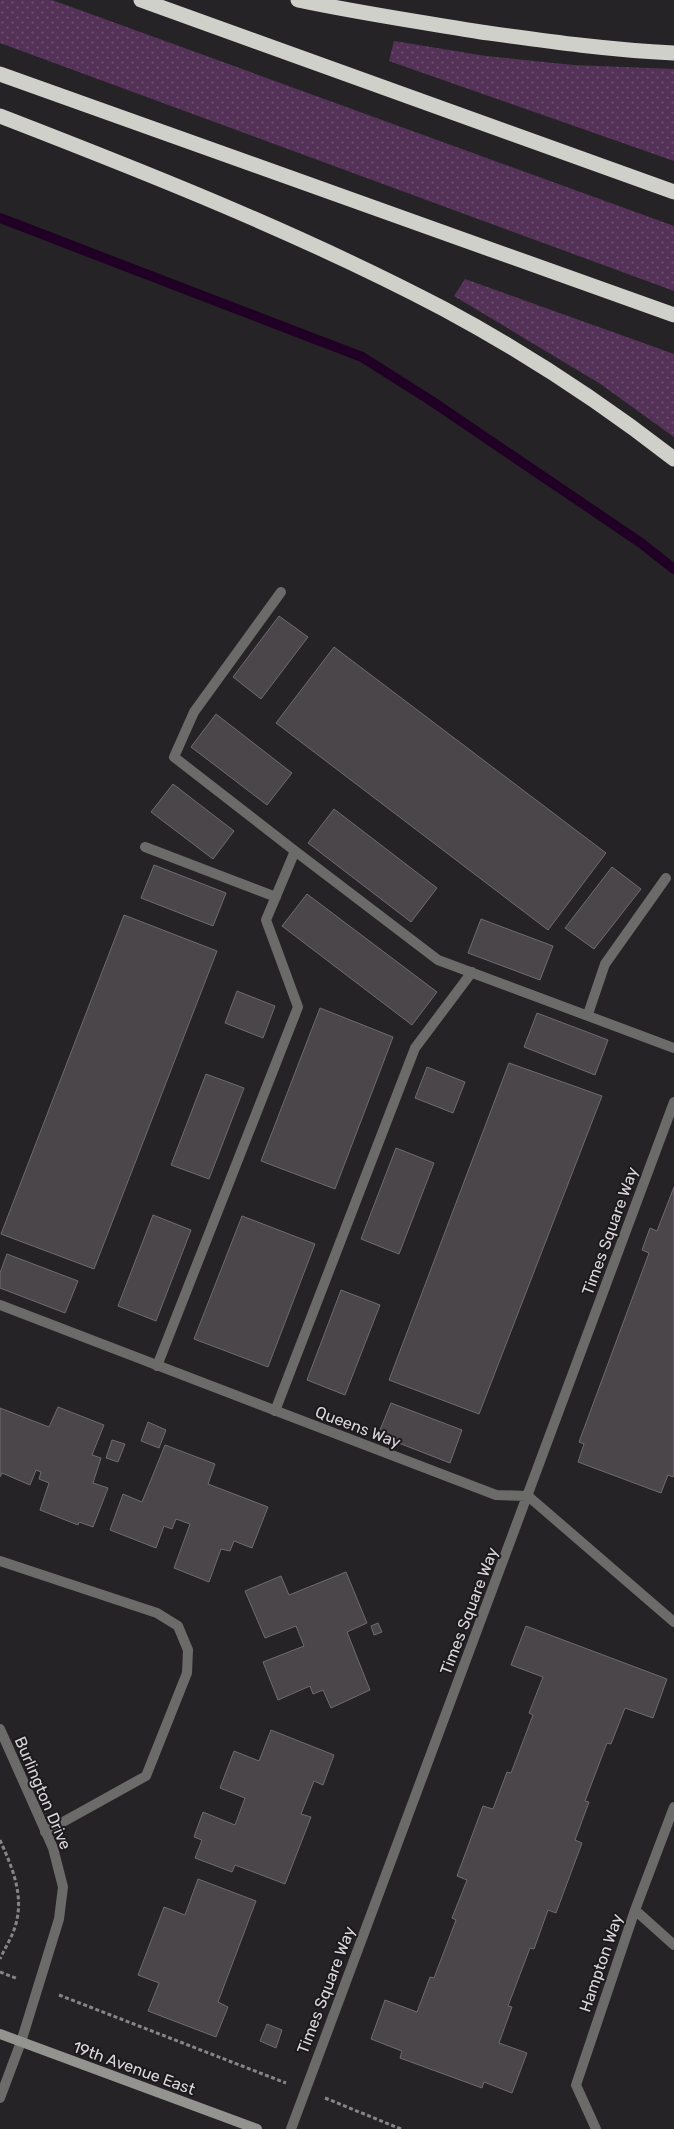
<svg xmlns="http://www.w3.org/2000/svg" width="674" height="2129" font-family="Rubik,sans-serif">
<style>
.grass{fill:url(#grass-dots)}
.lines{fill:none;stroke-linecap:round;stroke-linejoin:round}
.stream{stroke:#200024;stroke-width:10}
.building{fill:#4a464a;stroke:#6f6b70}
.path{stroke:#878587;stroke-width:3;stroke-dasharray:4 2.5;stroke-linecap:butt}
.lane{stroke:#6b6b69;stroke-width:10}
.street{stroke:#6b6b69;stroke-width:10}
.secondary{stroke:#939490;stroke-width:10}
.highway{stroke:#cfd0ca;stroke-width:15}
.labels{text-anchor:middle;dominant-baseline:central;stroke-width:4;stroke-linejoin:round;paint-order:stroke}
.street-label{font-size:16px;fill:#dbd9db;stroke:#1d191d}
</style>
<defs>
<pattern id="grass-dots" width="8" height="8" patternUnits="userSpaceOnUse" patternTransform="scale(1.25)"><rect width="8" height="8" fill="#543258"/><path d="M2 2h.1M6 6h.1" fill="none" stroke="#6c4f6f" stroke-width="1.8" stroke-linecap="round"/></pattern>
</defs>
<rect width="100%" height="100%" fill="#262326"/>
<path class="grass" d="M0,0H52L674,226V291L0,43Z
M394,41L486,56L573,65L674,69V161L389,61Z
M465,279L674,354V437L599,383L454,296Z"/>
<g class="lines">
<path class="stream" d="M0,218L362,357L430,400L641,543L674,569"/>
</g>
<path class="building" d="M279,616L308,637L261,699L233,677Z
M334,647L606,853L548,930L276,723Z
M216,714L292,773L267,805L191,747Z
M173,784L234,831L213,859L151,812Z
M334,809L437,888L411,922L308,843Z
M154,865L226,893L213,926L141,898Z
M612,867L641,889L594,949L565,928Z
M307,894L437,992L412,1025L282,926Z
M124,915L217,951L94,1269L1,1234Z
M481,919L553,946L540,980L468,953Z
M237,991L275,1006L263,1038L225,1023Z
M320,1008L393,1037L335,1189L261,1161Z
M537,1013L608,1040L595,1075L524,1047Z
M509,1063L602,1096L479,1414L389,1380Z
M427,1067L465,1082L453,1113L415,1098Z
M206,1074L244,1088L209,1179L171,1165Z
M396,1148L434,1163L399,1254L361,1239Z
M674,1187V1474L673,1477L668,1475L661,1493L578,1462L584,1444L579,1442L649,1253L642,1250L650,1228L657,1231Z
M153,1215L191,1230L156,1321L118,1306Z
M242,1216L315,1244L268,1367L194,1339Z
M7,1254L78,1281L65,1313L0,1288V1273Z
M341,1290L380,1305L345,1395L307,1380Z
M391,1403L462,1430L450,1463L378,1435Z
M58,1407L104,1425L92,1455L101,1458L93,1483L108,1488L93,1527L79,1522L78,1525L40,1510L49,1483L39,1479L41,1472L36,1470L30,1485L2,1473L0,1477V1408L49,1427Z
M148,1422L166,1430L159,1448L141,1441Z
M112,1440L125,1444L118,1462L106,1458Z
M165,1445L215,1464L208,1484L268,1507L252,1548L234,1541L230,1551L221,1549L209,1582L174,1568L190,1524L176,1519L172,1529L164,1526L156,1548L110,1530L123,1494L142,1502Z
M346,1572L367,1623L347,1632L370,1690L331,1708L323,1690L313,1694L310,1686L278,1700L263,1662L304,1646L296,1626L265,1638L245,1591L281,1576L289,1595Z
M378,1623L382,1632L374,1635L371,1626Z
M526,1626L667,1679L653,1718L625,1708L611,1744L607,1743L585,1801L589,1802L575,1840L582,1843L556,1913L548,1910L534,1949L530,1948L508,2006L512,2007L499,2043L527,2053L512,2093L484,2082L482,2088L400,2058L402,2051L371,2039L385,2000L417,2012L430,1977L434,1978L456,1920L452,1918L467,1880L457,1876L483,1806L493,1809L507,1772L511,1773L533,1715L529,1713L543,1677L511,1665Z
M271,1730L334,1755L323,1785L314,1781L301,1814L311,1817L285,1884L235,1865L232,1872L195,1858L202,1840L194,1837L203,1812L235,1825L245,1798L220,1788L234,1751L259,1761Z
M198,1879L256,1901L218,2002L228,2007L216,2037L148,2011L159,1983L138,1975L164,1907L185,1915Z
M267,2024L282,2030L276,2048L260,2041Z"/>
<g class="lines">
<path class="path" d="M0,1840C12,1867 25,1896 15,1927C12,1937 5,1948 0,1959
M0,1972L18,1979
M59,1995L286,2083
M325,2098L401,2129"/>
<path class="lane" d="M281,592L194,712L174,757L295,851L438,960L674,1048
M145,847L276,897
M588,1014L605,964L666,878
M157,1366L298,1007L266,920L295,851
M275,1411L415,1048L472,972
M0,1561L157,1613L178,1626L188,1650L187,1673L146,1776L45,1832"/>
<path class="street" d="M0,1305L496,1495L528,1496L674,1622
M0,1729L53,1848L63,1887L59,1919L21,2042L0,2098
M635,1910L674,1945
M291,2129L674,1102
M596,2129L576,2085L635,1910L674,1807"/>
<path class="secondary" d="M0,2034L257,2129"/>
<path class="highway" d="M141,0L674,192
M298,0C359,13 420,22 481,32C546,41 609,50 674,53
M0,74L674,315
M0,116C150,174 301,234 444,309C524,352 602,403 674,459"/>
</g>
<g class="labels">
<g class="street-label">
<text transform="translate(610 1231) rotate(-70)">Times Square Way</text>
<text transform="translate(358 1427) rotate(21)">Queens Way</text>
<text transform="translate(469 1611) rotate(-69)">Times Square Way</text>
<text transform="translate(43 1793) rotate(67)">Burlington Drive</text>
<text transform="translate(601 1963) rotate(-71)">Hampton Way</text>
<text transform="translate(326 1990) rotate(-69)">Times Square Way</text>
<text transform="translate(134 2068) rotate(20)">19th Avenue East</text>
</g>
</g>
</svg>
